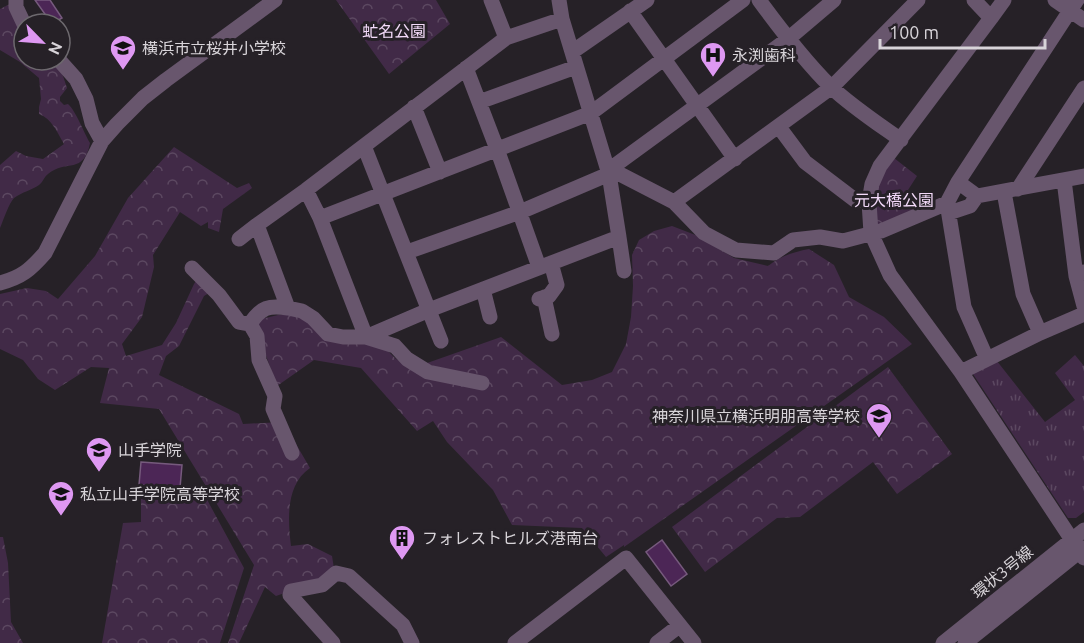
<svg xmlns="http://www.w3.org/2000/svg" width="1084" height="643" font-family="Ubuntu,'Noto Sans JP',sans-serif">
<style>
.grass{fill:url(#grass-tufts)}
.forest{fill:url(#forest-crowns)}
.water{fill:#4c2656;stroke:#765a7d;stroke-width:1.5}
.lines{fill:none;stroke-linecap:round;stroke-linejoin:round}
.minor{stroke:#68566d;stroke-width:15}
.labels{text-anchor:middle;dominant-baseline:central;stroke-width:6;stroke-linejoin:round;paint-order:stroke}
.park-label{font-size:16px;fill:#f3daf9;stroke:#262127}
.poi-label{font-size:16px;fill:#d8d4d9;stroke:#262127;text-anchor:start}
.street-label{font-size:16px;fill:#d8d4d9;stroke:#262127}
</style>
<defs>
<pattern id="grass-tufts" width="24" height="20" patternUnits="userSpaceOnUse" patternTransform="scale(1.5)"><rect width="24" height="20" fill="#412a47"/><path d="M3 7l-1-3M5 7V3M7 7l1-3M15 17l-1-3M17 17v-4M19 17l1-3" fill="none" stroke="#5c4861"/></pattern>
<pattern id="forest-crowns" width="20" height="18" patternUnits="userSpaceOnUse" patternTransform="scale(1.5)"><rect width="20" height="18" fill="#412a47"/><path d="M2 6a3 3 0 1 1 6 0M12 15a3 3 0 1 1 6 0" fill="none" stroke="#5c4861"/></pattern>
</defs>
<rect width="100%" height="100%" fill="#262127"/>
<path class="grass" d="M1075,355L1084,366V512L1076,518H1068L969,368L993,356L1045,422L1075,400L1055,373Z"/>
<path class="forest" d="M336,0H436L450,24L389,74Z
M16,1L24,24V60H54L63,76L67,88L60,97V101L64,105L68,104C76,111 84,133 90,143C84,175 66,159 48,174C44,177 43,182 39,185C32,190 22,192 14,198C9,203 3,221 0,228V165L16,151L26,156L43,159L64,144C57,132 52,119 39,114V107L41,99L39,78L20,62L0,50V9Z
M174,147L237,188L249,183L252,188L223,209L219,232L208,228V222L201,226L180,212L153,255L154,267L142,317L122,344L126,356L162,345L176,323L194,284L200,275L214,290L204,296L179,346L166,356L159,375L239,414L243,424L283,422L310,468C285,485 288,521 291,546L308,544L332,556L335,575L276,596L265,587L239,643H228L254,565L159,409L100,403L109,368L91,367L55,390L38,379L23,360L0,349V294L27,288L46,291L58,299L95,256L128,198Z
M894,158L917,176L908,190L929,204L877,225C872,195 876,182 894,158Z
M672,226L698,236L734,258L768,266C780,256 794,252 809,249L834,265L849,297L884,317L912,344L624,547V545L606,557L582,528L512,525L493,490L447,442L433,421L417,431L361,368L314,360L277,386L260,339L258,325L261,319L278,315L292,314L385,348L396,359L413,368L501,337L562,385L592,380L612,372L626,344L631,317L633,286L632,255L639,240L654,231Z
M888,367L952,454L897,494L873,462L800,517L777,518L705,572L672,527Z
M204,494L244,568L220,643H102L123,523L141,522V495Z
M0,537H3L8,563L11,622L23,643H0Z"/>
<path class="water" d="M35,0H50L62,18L52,24Z
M141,462L182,465L180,488L139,485Z
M662,540L687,574L671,586L646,552Z"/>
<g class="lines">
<path class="minor" d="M16,0V7L24,24
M491,0L506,38
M759,0C781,30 804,60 830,86C851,106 877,123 901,140
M974,0L991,18L880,166L872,184L869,202L871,233L890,275L961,372L1084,558
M1055,0L1084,20
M630,11L735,159
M991,18L1004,0
M572,52L647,0
M59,60L76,79L86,99L92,123L102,141
M466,68L497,149L539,267
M479,102L576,67
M414,107L440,172
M779,127L805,162L855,200H870
M364,146L441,341
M610,169L674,202L704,233L736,250L774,253L793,240L820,237L843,241L881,231L947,203L958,182L977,196L1084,176
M1064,180L1076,276L1084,272
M958,182L1077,0
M1018,189L1084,88
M306,190L320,218
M1004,192L1023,294L1040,333
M674,202L832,87L918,0
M947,203L964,307L987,359
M949,213L970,206L977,196
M619,237L624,271
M239,239L257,225
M407,252L520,212L609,174L610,169L788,39L834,0
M192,268L219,295L239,322L250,324
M1076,276L1084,306
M0,283C22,277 30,270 45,253L102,141L117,124L143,98L166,80L275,0
M483,289L490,317
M544,297L552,334
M539,299L549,296L557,285L551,263
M288,308C269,305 261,307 250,324L257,336L259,360L275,396L273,409L292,453
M366,337L320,218L591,113L743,0
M366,337L429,310L619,237L609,174L562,19L559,0
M961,372L1040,333L1084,314
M482,383L428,372L407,359L395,346L366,337H343L328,334L313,318L302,311L288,308L257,225L306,190L506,38L562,19
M333,643L290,595L291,591L322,585L336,573L349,576L403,625L412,643
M515,643L626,558L694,643
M657,643L679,626
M943,643L1084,530
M965,643L1084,548"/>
</g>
<defs>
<g id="school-pin" transform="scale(1.35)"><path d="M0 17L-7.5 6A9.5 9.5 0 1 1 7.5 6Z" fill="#de98f2" stroke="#262127"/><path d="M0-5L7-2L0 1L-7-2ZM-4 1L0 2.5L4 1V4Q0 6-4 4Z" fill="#111"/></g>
<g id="hospital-pin" transform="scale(1.35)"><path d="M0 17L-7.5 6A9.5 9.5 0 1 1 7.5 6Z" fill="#de98f2" stroke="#262127"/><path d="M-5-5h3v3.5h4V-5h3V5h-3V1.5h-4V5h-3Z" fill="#111"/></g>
<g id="building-pin" transform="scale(1.35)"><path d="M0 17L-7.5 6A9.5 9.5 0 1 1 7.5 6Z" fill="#de98f2" stroke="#262127"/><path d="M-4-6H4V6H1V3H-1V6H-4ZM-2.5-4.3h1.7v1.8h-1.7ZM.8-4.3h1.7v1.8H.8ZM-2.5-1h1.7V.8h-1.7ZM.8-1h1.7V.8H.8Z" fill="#111"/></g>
</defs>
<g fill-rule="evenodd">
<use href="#school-pin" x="123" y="48"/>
<use href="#hospital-pin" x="713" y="55"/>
<use href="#school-pin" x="879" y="416"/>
<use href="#school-pin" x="99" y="450"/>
<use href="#school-pin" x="61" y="494"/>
<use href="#building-pin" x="402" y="538"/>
</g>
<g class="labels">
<g class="park-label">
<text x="394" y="31">虻名公園</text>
<text x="894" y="200">元大橋公園</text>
</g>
<g class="poi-label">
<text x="142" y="48">横浜市立桜井小学校</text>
<text x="732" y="55">永渕歯科</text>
<text x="860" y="416" text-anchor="end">神奈川県立横浜明朋高等学校</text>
<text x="118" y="450">山手学院</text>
<text x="80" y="494">私立山手学院高等学校</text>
<text x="422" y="538">フォレストヒルズ港南台</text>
</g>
<g class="street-label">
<text transform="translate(1002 572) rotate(-39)">環状3号線</text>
</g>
</g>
<g transform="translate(42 42) rotate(115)"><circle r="28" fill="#262127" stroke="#6d696e" stroke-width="1.5"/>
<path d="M0-4.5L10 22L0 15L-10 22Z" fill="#de98f2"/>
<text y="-9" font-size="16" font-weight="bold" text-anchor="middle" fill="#d8d4d9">N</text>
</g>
<path d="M880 39v9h165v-9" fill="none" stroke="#d8d4d9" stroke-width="3"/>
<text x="889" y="39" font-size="18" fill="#d8d4d9" stroke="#262127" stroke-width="4.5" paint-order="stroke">100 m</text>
</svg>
